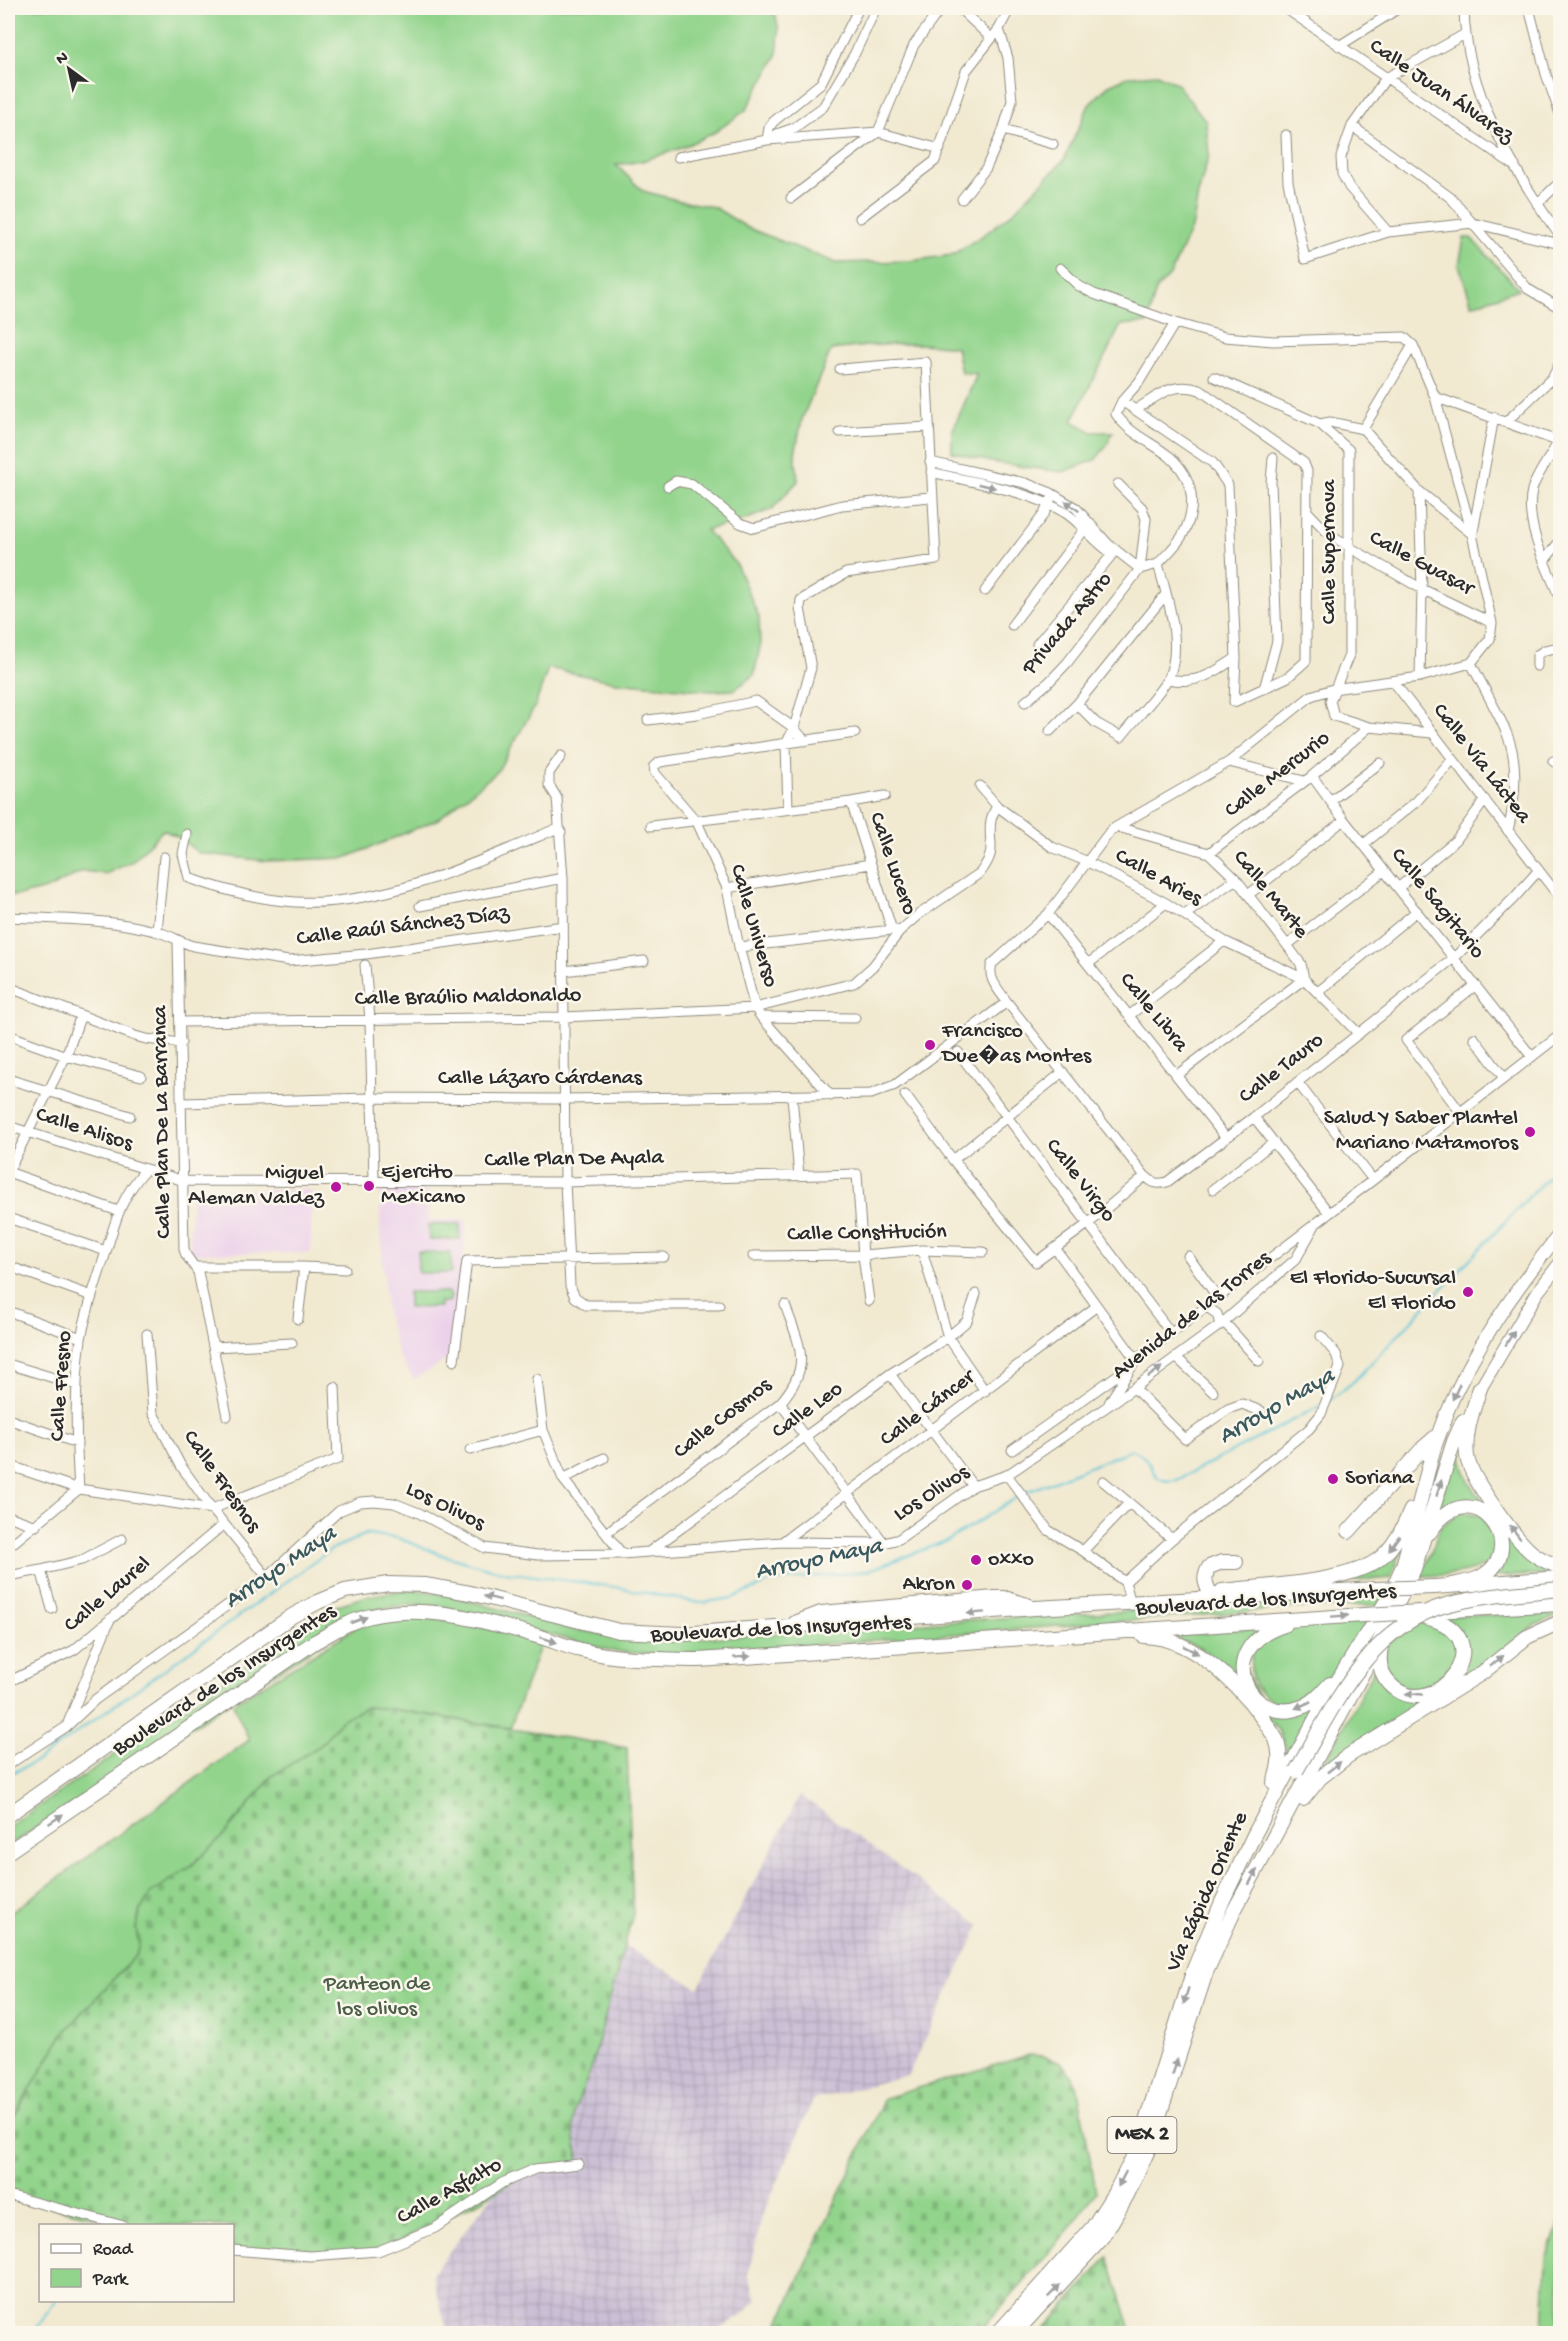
<svg xmlns="http://www.w3.org/2000/svg" width="1568" height="2341" font-family="'Gochi Hand',sans-serif">
<style>
.built{fill:#ecd1ea}
.industrial{fill:url(#industrial-grid)}
.green{fill:#92d48c;stroke:#5e805c;stroke-width:1.5}
.cemetery{fill:url(#cemetery-stones);stroke:#5e805c;stroke-width:1.5}
.lines{fill:none;stroke-linecap:round;stroke-linejoin:round}
.stream{stroke:#5cc5d8;stroke-width:2}
.minor-casing{stroke:#8e8a7e;stroke-width:11}
.major-casing{stroke:#8e8a7e;stroke-width:14}
.highway-casing{stroke:#8e8a7e;stroke-width:16}
.minor{stroke:#fff;stroke-width:9}
.major{stroke:#fff;stroke-width:12}
.highway{stroke:#fff;stroke-width:14}
.highway-bridge-casing{stroke:#8e8a7e;stroke-width:16;stroke-linecap:butt}
.highway-bridge{stroke:#fff;stroke-width:14}
.oneway{fill:#a0a0a0}
.poi-dot{fill:#b5179e;stroke:#fbf7ec;stroke-width:2}
.labels{text-anchor:middle;dominant-baseline:central;stroke-width:5;stroke-linejoin:round;paint-order:stroke}
.shield{fill:#fbf7ec;stroke:#696865;stroke-width:1.5}
.shield-label{font-size:21px;font-weight:bold;fill:#2b2b2b}
.street-label{font-size:22px;fill:#2b2b2b;stroke:#fbf7ec}
.poi-label{font-size:22px;fill:#2b2b2b;stroke:#fbf7ec;text-anchor:start}
.park-label{font-size:22px;fill:#4a5e48;stroke:#fbf7ec}
.water-label{font-size:24px;font-style:italic;fill:#3a595f;stroke:#fbf7ec}
</style>
<defs>
<pattern id="industrial-grid" width="8" height="8" patternUnits="userSpaceOnUse" patternTransform="scale(1.5)"><rect width="8" height="8" fill="#cbbfd5"/><path d="M0 4h8M4 0v8" fill="none" stroke="#aea4b7"/></pattern>
<pattern id="cemetery-stones" width="16" height="16" patternUnits="userSpaceOnUse" patternTransform="scale(1.5)"><rect width="16" height="16" fill="#92d48c"/><path d="M2 7V4a2 2 0 0 1 4 0v3zM10 15v-3a2 2 0 0 1 4 0v3z" fill="#7eb679"/></pattern>
</defs>
<rect width="100%" height="100%" fill="#fbf7ec"/>
<filter id="ink" filterUnits="userSpaceOnUse"><feTurbulence type="fractalNoise" baseFrequency=".0167" numOctaves="2"/><feDisplacementMap in="SourceGraphic" scale="12" xChannelSelector="R" yChannelSelector="G"/><feConvolveMatrix kernelMatrix="1 2 1 2 8 2 1 2 1" color-interpolation-filters="sRGB"/></filter>
<filter id="wash" filterUnits="userSpaceOnUse"><feTurbulence type="fractalNoise" baseFrequency=".008" numOctaves="4" result="noise"/><feDisplacementMap in="SourceGraphic" scale="24" xChannelSelector="R" yChannelSelector="G"/><feGaussianBlur stdDeviation="1.35" result="paint"/><feColorMatrix in="noise" values="0 0 0 0 0 0 0 0 0 0 0 0 0 0 0 0 0 1.4 0 .05"/><feComposite in="paint" operator="in"/></filter>
<g filter="url(#wash)">
<rect width="100%" height="100%" fill="#f1e9d0"/>
<path class="built" d="M427,1189L428,1220H467L452,1357L414,1379L400,1359L387,1316L380,1226V1190Z
M192,1190H311V1253H193L190,1249Z"/>
<path class="industrial" d="M800,1795L980,1925L908,2075L813,2100L762,2216L748,2275L757,2300L741,2316L714,2333H448L432,2274L502,2183L535,2169L579,2164L573,2126L575,2109L590,2072L625,1946L698,1988Z"/>
<path class="green" d="M8,8H774L779,31L777,56L746,110L715,132L681,148L642,161L616,165L643,191L681,201L714,207L748,228L836,263L910,261L952,255L985,234L1013,212L1064,160L1089,105L1109,85L1129,76L1157,74L1176,83L1206,121L1209,155L1198,194L1193,224L1170,275L1156,290L1147,323L1121,325L1072,421L1092,432H1113L1105,448L1095,460L1062,472L991,462L952,452V432L977,374L961,372L956,347C914,341 873,344 831,350L802,419L795,453L798,481L772,509L745,520L706,530L736,564L759,617L760,647L754,675L734,690L711,691L616,682L548,668L535,706L497,772L438,819L382,843L345,858L267,861L199,853L176,836L163,830L133,861L106,874L83,871L50,888L22,895L8,896Z
M1464,238H1471L1519,289L1472,305L1459,265Z
M460,1224V1239L429,1240L428,1225Z
M418,1252L451,1253V1273H418Z
M408,1292H449L451,1297L449,1302H440V1307L408,1308Z
M1460,1442C1462,1479 1471,1487 1494,1514C1468,1496 1454,1498 1433,1521Z
M1461,1512L1481,1515L1497,1542C1496,1547 1495,1555 1491,1560C1477,1576 1439,1575 1418,1576L1427,1563L1441,1526Z
M1412,1524L1391,1578L1295,1586L1356,1577Z
M1504,1532L1560,1575L1487,1576Z
M412,1589L447,1595L569,1628L620,1638L666,1641L967,1620L1185,1608L1385,1592L1378,1605L1295,1608L758,1649L665,1654L617,1652L443,1607C419,1603 396,1605 372,1610L8,1846V1827L171,1717L312,1619L341,1604L367,1596Z
M1440,1615H1560L1535,1625L1490,1660L1449,1687L1461,1632L1451,1622Z
M407,1618L454,1621L542,1641L510,1728L391,1709L366,1707L341,1720L321,1745L272,1776L225,1834L192,1865L136,1928L139,1945L136,1955L63,2034L8,2127V1915L249,1740L233,1704L360,1625Z
M1432,1620L1457,1643L1454,1669L1429,1689L1406,1690L1385,1670L1386,1645L1413,1623Z
M1370,1621C1349,1650 1308,1727 1265,1696C1249,1684 1249,1666 1253,1649L1284,1627Z
M1261,1627L1246,1643L1241,1661L1262,1705L1317,1702L1285,1764L1286,1748L1278,1730L1230,1672L1204,1650L1171,1636Z
M1375,1667C1391,1705 1400,1695 1437,1694L1326,1765L1325,1763Z
M1560,2221V2333H1543L1546,2260Z"/>
<path class="cemetery" d="M366,1707L391,1709L627,1748L633,1914L590,2072L575,2109L573,2126L579,2164L535,2169L476,2203L378,2251L310,2256L233,2250L232,2226L124,2225L8,2195V2127L63,2034L136,1955L139,1945L136,1928L139,1913L150,1894L192,1865L225,1834L272,1776L321,1745L341,1720Z
M1029,2055L1043,2056L1061,2062L1077,2084L1096,2192L1064,2236L978,2333H774L884,2098Z
M1108,2257L1132,2333H1041Z"/>
<g class="lines">
<path class="stream" d="M1330,1400L1352,1383L1381,1353L1560,1164
M1024,1493L1131,1450C1159,1458 1145,1486 1177,1480L1320,1406
M8,1775L37,1761L332,1549L367,1534L398,1538L445,1556L498,1571L615,1587L700,1603L732,1598L774,1581L867,1571L949,1540L1019,1496
M33,2334L56,2300"/>
</g>
</g>
<g filter="url(#ink)">
<g class="lines">
<g class="minor-casing">
<path id="minor" d="M959,8L991,38
M1285,8L1515,166
M1464,8C1465,90 1513,171 1560,236
M1529,8L1546,74L1560,114
M1339,46L1399,8
M1352,126L1451,198L1528,289L1560,308
M1003,130L1053,144
M1286,135L1288,182L1305,259L1388,232L1473,223L1560,244
M773,139L777,134L794,128L823,107L855,53L876,8
M767,140L769,128L773,122L821,83L859,8
M678,157L767,140L878,132L940,149
M791,198L878,132L914,45L941,8
M962,199L986,168L1003,130L1012,101L1008,58L999,29
M1537,204L1560,182
M860,218L935,161L966,71L999,29L1010,8
M1388,232L1349,187L1342,174L1341,157L1352,126L1386,78L1465,34
M1060,268L1079,286L1094,294L1175,323L1225,337L1273,341L1404,337L1413,345L1435,397L1472,534L1492,623L1490,639L1471,663
M1214,377L1320,424L1330,422L1363,429L1419,491L1472,534
M1435,397L1560,442
M1122,401L1213,463L1228,485L1236,658L1234,702L1288,677L1306,661L1307,471L1304,463L1200,390C1171,381 1159,396 1135,410
M1507,421L1553,377L1560,362
M1320,424L1349,450V655L1330,701L1334,716L1369,727L1432,733
M1363,429L1413,345
M840,432L928,427
M1559,441C1552,454 1535,477 1532,490C1524,524 1547,568 1560,598
M930,462L1025,483L1051,493L1076,508L1108,544L1140,569L1158,564
M931,472C974,483 1024,489 1064,512C1082,523 1095,543 1113,554
M668,486L676,481L692,484L740,523L754,528L842,505L931,497
M1419,491L1422,589L1420,677
M1307,511L1326,531L1349,547L1422,589L1492,623
M1473,532L1494,417
M1544,561L1560,541
M1158,564C1166,555 1176,546 1182,536C1198,508 1194,478 1170,457C1152,442 1129,434 1116,414L1122,401L1139,382L1175,323
M985,591L1044,514L1050,501
M1012,625L1084,530
M1037,644L1116,550
M1471,663L1420,677L1333,689L1311,696L1229,762L1111,830L1048,914L992,964C987,979 999,990 1007,1002L1145,1176C1153,1183 1157,1185 1167,1182L1254,1117L1455,957L1515,897L1538,871
M1471,663C1483,687 1497,710 1507,734C1519,763 1515,801 1508,831
M1537,666V655L1545,650L1560,647
M1168,679C1197,685 1212,674 1236,658
M1393,681L1560,898
M1264,689L1277,641L1271,482L1273,458
M1025,702L1049,682L1067,663L1140,569L1146,519L1142,508L1118,484
M1077,704L1096,723L1121,737C1133,721 1160,694 1168,678C1184,647 1167,596 1158,564
M648,720L697,714L756,701L794,728L805,741
M1050,731L1077,704L1166,594
M561,756L549,773V785L557,798L563,878L565,1182L570,1286L575,1297L586,1305H719
M1553,761L1560,764
M1229,762L1304,781
M1312,776L1344,820L1532,1057
M980,786L997,806L1052,847L1088,862L1166,903L1224,941L1304,979L1177,1075
M1330,801L1380,763
M851,802L892,930H896
M788,809L786,744L794,728L811,668L800,608L801,600L846,573L936,560L926,362L840,369
M651,826L851,802L885,796
M1118,827L1209,853L1236,879L1287,945L1301,964L1304,979L1359,1034
M187,834L183,854L189,878C223,890 260,900 296,902C382,907 478,862 556,829L561,832
M1364,844L1417,801L1453,759
M1209,853L1312,776L1369,727
M727,888L870,864
M1398,888L1456,840L1485,800
M1248,895L1344,820
M420,906L563,878
M1048,914L1226,1138
M1186,914L1236,879
M8,917C56,919 107,918 155,931C168,934 180,942 193,946L289,961L366,954L563,926
M157,931L164,857
M178,941L184,1249L186,1255L198,1272L227,1416
M1287,945L1384,871
M739,947L892,930
M1088,964L1166,903
M365,965L370,1019L374,1180
M564,971L644,961
M8,987L135,1036L146,1039L181,1043
M1318,992L1417,911
M1130,1015L1224,941
M761,1017L855,1018
M180,1022L564,1017L755,1008L854,983L873,966L901,930L918,915L980,873C999,848 987,844 991,820C992,815 995,810 997,806
M8,1035L66,1056L141,1076
M1474,1038L1504,1078
M958,1052L1171,1333
M8,1079L130,1116
M1297,1082L1373,1180
M905,1095L953,1160L1036,1262L1089,1223L1145,1176
M792,1096L799,1176
M831,1096L761,1017L755,1008L739,947L727,888L697,822L655,773L654,766L660,762L855,733
M183,1103L371,1098L565,1099L871,1094L895,1085L1007,1002
M1461,1113L1406,1040L1476,985
M1254,1117L1329,1213
M8,1126L184,1181L565,1182L857,1174L863,1255L869,1301
M953,1160L1063,1072
M8,1172L66,1056L81,1015
M8,1172L118,1211
M1213,1189L1274,1142
M8,1218L106,1251
M1055,1248L1136,1360
M922,1250L948,1337L985,1391
M753,1256L863,1255L922,1250L983,1252
M1188,1256L1218,1298
M8,1266L92,1296
M196,1267H304L345,1269
M1207,1307L1217,1314L1220,1325
M8,1311L81,1338
M298,1319L304,1267
M1224,1322L1259,1361
M147,1334L153,1413L181,1466L212,1509L267,1577
M213,1347L292,1343
M1176,1357L1213,1392
M454,1361L467,1261L664,1257
M8,1364L77,1385
M890,1374L973,1486
M537,1379L543,1430L563,1479L622,1554
M1134,1388L1185,1439L1228,1409L1242,1404L1261,1411
M780,1403L884,1543
M1109,1403L1136,1360L1373,1180L1560,1035
M8,1419L77,1443
M470,1450L543,1430
M1012,1450L1126,1369
M8,1465L79,1489L212,1509L338,1459L335,1387
M1007,1475L1048,1530L1083,1551L1125,1582L1129,1596
M563,1479L604,1458
M1103,1481L1172,1539
M79,1489C76,1440 74,1388 81,1339C86,1311 96,1283 105,1255C116,1220 120,1199 145,1170
M8,1516L36,1526
M606,1533L780,1403C813,1365 800,1347 785,1305
M782,1542L1097,1306
M8,1547L79,1489
M650,1551L890,1374L948,1337L967,1321L976,1294
M1083,1551L1129,1503
M41,1570L52,1609
M8,1576L41,1570L82,1560L122,1539
M1125,1582L1172,1539L1309,1429L1321,1414L1340,1367L1336,1354L1321,1336
M8,1682L74,1650L224,1524
M68,1723L110,1619
M8,1765L66,1727L96,1699L267,1577L339,1511L360,1502L374,1501L394,1503L419,1513L485,1548L538,1555L622,1554L782,1542L884,1543L899,1539L973,1486L1007,1475L1134,1388L1220,1325L1296,1259L1316,1223
M8,2195L124,2226
M232,2250L310,2256L378,2251L435,2228L502,2183L535,2169L579,2164"/>
</g>
<g class="major-casing">
<path id="major" d="M1476,1396L1537,1293L1560,1263
M1446,1415C1473,1348 1516,1289 1560,1233"/>
</g>
<g class="highway-casing">
<path id="highway" d="M1480,1388C1473,1410 1464,1433 1467,1456C1469,1477 1515,1538 1531,1552C1540,1559 1550,1564 1560,1566
M1430,1458L1446,1415
M1349,1531L1423,1448L1438,1435
M1430,1532C1472,1466 1535,1550 1479,1578C1470,1582 1460,1583 1451,1585
M1434,1587L1560,1578
M1222,1591C1263,1586 1348,1583 1379,1559C1395,1547 1403,1528 1411,1510
M1210,1593C1205,1583 1203,1578 1209,1567L1222,1562H1236
M1434,1611L1560,1604
M795,1623L821,1613L995,1598H1004L1027,1605
M1284,1625C1208,1649 1251,1728 1302,1707C1313,1703 1322,1693 1330,1684
M1143,1636C1198,1637 1250,1695 1276,1739C1282,1755 1279,1768 1274,1783
M1383,1640C1378,1655 1378,1671 1389,1683C1431,1731 1515,1631 1416,1615
M1376,1648L1414,1569L1454,1441L1463,1421
M1303,1799L1320,1778L1348,1756L1482,1673L1527,1637L1560,1622
M8,1815L292,1616L318,1602L345,1591L388,1584L425,1585L470,1593L619,1631L681,1634L1035,1608L1376,1589
M8,1852L313,1643C331,1633 350,1620 371,1616C426,1604 484,1620 537,1636C552,1640 566,1647 581,1650C619,1660 660,1659 699,1660L1364,1615
M997,2334L1093,2227L1117,2189L1138,2147L1194,1969L1222,1902L1254,1835L1322,1707L1389,1597L1403,1566L1433,1451
M1014,2334L1103,2237L1127,2195L1148,2150L1206,1972L1235,1909L1367,1665"/>
</g>
<use href="#minor" class="minor"/>
<use href="#major" class="major"/>
<use href="#highway" class="highway"/>
<g class="highway-bridge-casing">
<path id="highway-bridge" d="M1376,1589L1434,1587
M1364,1615L1421,1612
M1296,1771C1334,1707 1368,1627 1446,1605C1483,1595 1523,1593 1560,1589"/>
</g>
<use href="#highway-bridge" class="highway-bridge"/>
</g>
<defs><path id="oneway-solid" d="M-6-.8H1V-3.2L6.5 0L1 3.2V.8H-6Z" transform="scale(1.5)"/></defs>
<g class="oneway">
<use href="#oneway-solid" transform="translate(987 486) rotate(14)"/>
<use href="#oneway-solid" transform="translate(1072 506) rotate(-144)"/>
<use href="#oneway-solid" transform="translate(1510 1338) rotate(-59)"/>
<use href="#oneway-solid" transform="translate(1155 1372) rotate(-36)"/>
<use href="#oneway-solid" transform="translate(1456 1392) rotate(115)"/>
<use href="#oneway-solid" transform="translate(1439 1488) rotate(-73)"/>
<use href="#oneway-solid" transform="translate(1515 1532) rotate(-128)"/>
<use href="#oneway-solid" transform="translate(1394 1543) rotate(126)"/>
<use href="#oneway-solid" transform="translate(492 1598) rotate(-166)"/>
<use href="#oneway-solid" transform="translate(976 1613) rotate(176)"/>
<use href="#oneway-solid" transform="translate(1340 1616) rotate(-4)"/>
<use href="#oneway-solid" transform="translate(359 1620) rotate(-21)"/>
<use href="#oneway-solid" transform="translate(549 1640) rotate(18)"/>
<use href="#oneway-solid" transform="translate(1191 1650) rotate(27)"/>
<use href="#oneway-solid" transform="translate(742 1657) rotate(-4)"/>
<use href="#oneway-solid" transform="translate(1497 1661) rotate(-39)"/>
<use href="#oneway-solid" transform="translate(1414 1694) rotate(-177)"/>
<use href="#oneway-solid" transform="translate(1303 1705) rotate(156)"/>
<use href="#oneway-solid" transform="translate(1334 1767) rotate(-38)"/>
<use href="#oneway-solid" transform="translate(56 1819) rotate(-34)"/>
<use href="#oneway-solid" transform="translate(1253 1877) rotate(-61)"/>
<use href="#oneway-solid" transform="translate(1186 1996) rotate(107)"/>
<use href="#oneway-solid" transform="translate(1175 2067) rotate(-72)"/>
<use href="#oneway-solid" transform="translate(1122 2179) rotate(117)"/>
<use href="#oneway-solid" transform="translate(1054 2291) rotate(-46)"/>
</g>
</g>
<g class="poi-dot">
<circle cx="930" cy="1045" r="6"/>
<circle cx="1530" cy="1132" r="6"/>
<circle cx="369" cy="1186" r="6"/>
<circle cx="336" cy="1187" r="6"/>
<circle cx="1468" cy="1292" r="6"/>
<circle cx="1333" cy="1479" r="6"/>
<circle cx="976" cy="1560" r="6"/>
<circle cx="967" cy="1585" r="6"/>
</g>
<g class="labels">
<rect class="shield" x="1107.5" y="2117" width="69" height="36" rx="4.5"/>
<g class="shield-label">
<text x="1142" y="2135">MEX 2</text>
</g>
<g class="street-label">
<text transform="translate(1441 92) rotate(34)">Calle Juan Álvarez</text>
<text transform="translate(1330 552) rotate(-90)">Calle Supernova</text>
<text transform="translate(1421 564) rotate(28)">Calle Guasar</text>
<text transform="translate(1068 624) rotate(-50)">Privada Astro</text>
<text transform="translate(1481 764) rotate(52)">Calle Vía Láctea</text>
<text transform="translate(1278 775) rotate(-38)">Calle Mercurio</text>
<text transform="translate(892 864) rotate(71)">Calle Lucero</text>
<text transform="translate(1158 878) rotate(29)">Calle Aries</text>
<text transform="translate(1270 895) rotate(51)">Calle Marte</text>
<text transform="translate(1437 904) rotate(51)">Calle Sagitario</text>
<text transform="translate(753 926) rotate(74)">Calle Universo</text>
<text transform="translate(403 927) rotate(-7)">Calle Raúl Sánchez Díaz</text>
<text transform="translate(468 998) rotate(-1)">Calle Braúlio Maldonaldo</text>
<text transform="translate(1153 1013) rotate(51)">Calle Libra</text>
<text transform="translate(1282 1069) rotate(-38)">Calle Tauro</text>
<text x="540" y="1079">Calle Lázaro Cárdenas</text>
<text transform="translate(163 1122) rotate(-91)">Calle Plan De La Barranca</text>
<text transform="translate(84 1130) rotate(18)">Calle Alisos</text>
<text transform="translate(574 1160) rotate(-1)">Calle Plan De Ayala</text>
<text transform="translate(1080 1181) rotate(52)">Calle Virgo</text>
<text transform="translate(867 1234) rotate(-1)">Calle Constitución</text>
<text transform="translate(1192 1316) rotate(-38)">Avenida de las Torres</text>
<text transform="translate(62 1386) rotate(-86)">Calle Fresno</text>
<text transform="translate(928 1409) rotate(-37)">Calle Cáncer</text>
<text transform="translate(808 1411) rotate(-36)">Calle Leo</text>
<text transform="translate(723 1419) rotate(-38)">Calle Cosmos</text>
<text transform="translate(221 1482) rotate(55)">Calle Fresnos</text>
<text transform="translate(932 1494) rotate(-33)">Los Olivos</text>
<text transform="translate(445 1507) rotate(26)">Los Olivos</text>
<text transform="translate(108 1595) rotate(-40)">Calle Laurel</text>
<text transform="translate(1266 1601) rotate(-4)">Boulevard de los Insurgentes</text>
<text transform="translate(781 1630) rotate(-3)">Boulevard de los Insurgentes</text>
<text transform="translate(225 1681) rotate(-33)">Boulevard de los Insurgentes</text>
<text transform="translate(1208 1892) rotate(-66)">Vía Rápida Oriente</text>
<text transform="translate(450 2192) rotate(-29)">Calle Asfalto</text>
</g>
<g class="poi-label">
<text x="942" y="1032">Francisco<tspan x="942" dy="25">Due�as Montes</tspan></text>
<text x="1518" y="1119" text-anchor="end">Salud Y Saber Plantel<tspan x="1518" dy="25">Mariano Matamoros</tspan></text>
<text x="381" y="1173">Ejercito<tspan x="381" dy="25">Mexicano</tspan></text>
<text x="324" y="1174" text-anchor="end">Miguel<tspan x="324" dy="25">Aleman Valdez</tspan></text>
<text x="1456" y="1279" text-anchor="end">El Florido-Sucursal<tspan x="1456" dy="25">El Florido</tspan></text>
<text x="1345" y="1479">Soriana</text>
<text x="988" y="1560">oxxo</text>
<text x="955" y="1585" text-anchor="end">Akron</text>
</g>
<g class="park-label">
<text x="377" y="1985">Panteon de<tspan x="377" dy="25">los olivos</tspan></text>
</g>
<g class="water-label">
<text transform="translate(1277 1407) rotate(-30)">Arroyo Maya</text>
<text transform="translate(819 1560) rotate(-12)">Arroyo Maya</text>
<text transform="translate(281 1568) rotate(-34)">Arroyo Maya</text>
</g>
</g>
<rect width="1568" height="2341" fill="none" stroke="#fbf7ec" stroke-width="30"/>
<rect x="39" y="2224" width="195" height="78" fill="#fbf7ec" stroke="#a8a59f" stroke-width="1.5"/>
<rect x="51" y="2244" width="30" height="9" fill="#ffffff" stroke="#a8a59f" stroke-width="1.5"/>
<text x="93" y="2254" font-size="18" fill="#2b2b2b">Road</text>
<rect x="51" y="2269" width="30" height="18" fill="#92d48c" stroke="#a8a59f" stroke-width="1.5"/>
<text x="93" y="2284" font-size="18" fill="#2b2b2b">Park</text>
<g transform="translate(69 69) rotate(327)" stroke="#fbf7ec" stroke-width="4.5" paint-order="stroke">
<path d="M0-4.5L10 22L0 15L-10 22Z" fill="#2b2b2b"/>
<text y="-9" font-size="16" font-weight="bold" text-anchor="middle" fill="#2b2b2b">N</text>
</g>
</svg>
